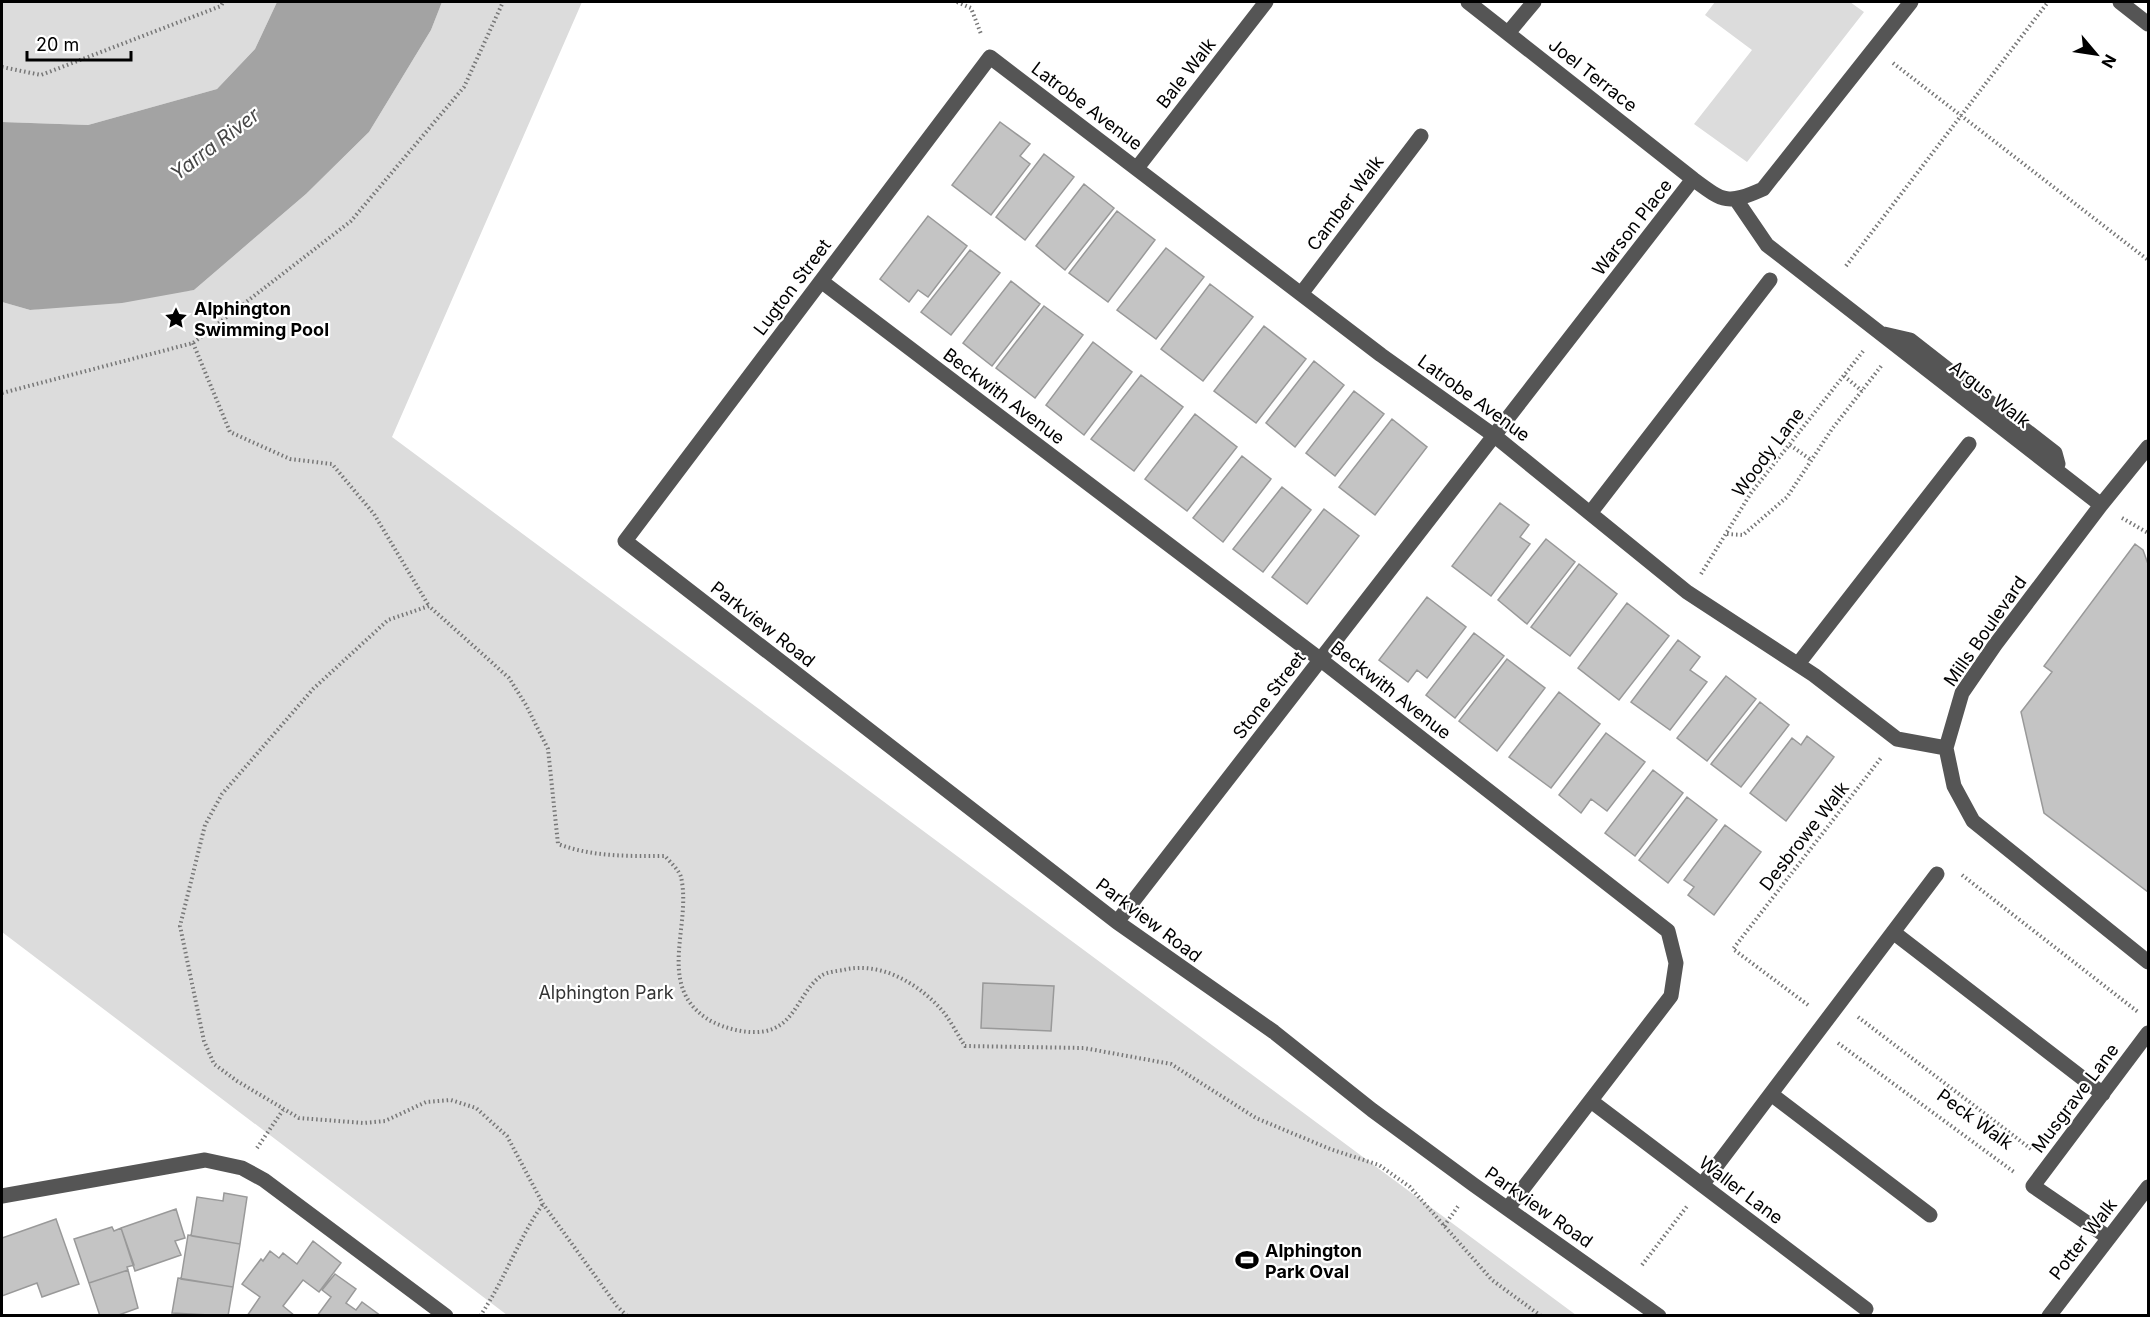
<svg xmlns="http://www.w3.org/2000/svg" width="2150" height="1317" font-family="Inter,sans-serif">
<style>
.green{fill:#dcdcdc}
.water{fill:#a3a3a3}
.building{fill:#c4c4c4;stroke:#999;stroke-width:1.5}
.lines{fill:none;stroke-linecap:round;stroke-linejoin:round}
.path{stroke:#777;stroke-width:4;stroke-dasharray:1.5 3;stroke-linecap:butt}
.minor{stroke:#555;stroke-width:15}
.labels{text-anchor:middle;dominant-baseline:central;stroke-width:4.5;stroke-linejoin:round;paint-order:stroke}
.street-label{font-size:18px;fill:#000;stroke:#fff}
.poi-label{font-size:18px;font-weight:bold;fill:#000;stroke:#fff;text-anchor:start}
.park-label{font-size:18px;fill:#333;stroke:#fff}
.water-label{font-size:20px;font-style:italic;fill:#444;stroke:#fff}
</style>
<rect width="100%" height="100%" fill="#fff"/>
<path class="green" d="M2,2H277L255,49L217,89L88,125L2,122Z
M442,2H582L392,437L1576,1315H507L2,932V302L30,310L194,290L306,194L369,132L431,30Z
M1715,2H1850L1864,12L1747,162L1694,124L1752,50L1705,15Z"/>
<path class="water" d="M277,2H442L431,30L369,132L306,194L194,290L122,303L30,310L2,302V122L88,125L217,89L255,49Z"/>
<path class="building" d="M1000,122L1030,144L1020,156L1030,164L991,215L952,185Z
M1044,154L1074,177L1025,240L996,217Z
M1084,184L1114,208L1065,270L1036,246Z
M1117,211L1155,240L1108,302L1069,273Z
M928,216L967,246L928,297L918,290L909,302L880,279Z
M1166,248L1204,277L1156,339L1117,310Z
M970,250L1000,273L951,335L921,312Z
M1011,281L1040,304L992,366L963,343Z
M1210,284L1253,317L1203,381L1161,349Z
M1044,306L1083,335L1035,398L996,368Z
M1264,326L1306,359L1256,423L1214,391Z
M1093,342L1132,372L1084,435L1046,405Z
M1314,361L1344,385L1295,447L1266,423Z
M1141,375L1183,407L1134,471L1091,439Z
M1354,391L1384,414L1335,476L1306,453Z
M1195,414L1237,447L1187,511L1145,479Z
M1392,419L1427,447L1375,515L1339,487Z
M1242,456L1271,479L1223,542L1193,518Z
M1282,487L1311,510L1263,572L1233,549Z
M1500,503L1529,525L1520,537L1530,544L1491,596L1452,566Z
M1324,509L1359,536L1307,604L1272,577Z
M1546,539L1575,562L1527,624L1498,600Z
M2135,544L2143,550L2148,564V892L2044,813L2021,712L2052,672L2044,666Z
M1579,564L1617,594L1570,656L1531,627Z
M1427,597L1466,627L1427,678L1417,670L1408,682L1379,660Z
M1627,603L1669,636L1619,700L1578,668Z
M1474,633L1504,656L1455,718L1426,695Z
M1678,640L1700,657L1690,670L1707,682L1670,730L1631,702Z
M1507,659L1545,688L1497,751L1459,721Z
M1726,676L1756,699L1707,761L1677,738Z
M1559,692L1600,724L1551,788L1509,757Z
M1760,702L1789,725L1741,787L1711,764Z
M1606,733L1645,762L1607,811L1591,799L1581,813L1559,795Z
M1807,736L1834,757L1786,821L1750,793L1792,738L1801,745Z
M1653,770L1683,793L1635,856L1605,833Z
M1687,797L1717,820L1668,883L1639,860Z
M1725,825L1761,852L1714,915L1688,895L1694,887L1684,880Z
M983,983L1054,986L1051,1031L981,1028Z
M224,1193L247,1197L240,1244L191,1236L197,1197L223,1201Z
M176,1209L185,1238L175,1241L181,1255L135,1271L121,1228Z
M56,1219L79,1284L42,1297L37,1283L2,1296V1238Z
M112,1227L114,1231L121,1228L134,1265L127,1267L128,1270L89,1283L74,1239Z
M188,1235L240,1244L233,1287L181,1279Z
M313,1241L341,1263L319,1292L303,1280L283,1306L295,1316H247L260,1297L242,1284L261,1259L263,1261L270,1251L279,1258L283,1253L297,1264Z
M128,1270L138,1308L116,1316H100L89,1283Z
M335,1274L356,1289L346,1303L356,1310L362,1302L381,1316H317L331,1297L322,1290Z
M178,1278L233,1287L228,1316L172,1313Z"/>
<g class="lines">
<path class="path" d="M957,2L971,8L981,34
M1893,63L2148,260
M2,67L41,75L221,6L223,2
M1846,266L2048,2
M193,343L230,432L290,459L332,464L374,514L429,606
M1844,376L1862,391
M2,393L193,343L351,221L464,87L503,2
M1790,445L1811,460
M2122,518L2148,533
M1727,534L1743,535L1787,497L1832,429L1882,365
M1701,574L1751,493L1864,350
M1962,875L2138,1012
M1808,1005L1733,949L1881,758
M1858,1017L2031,1149
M1838,1043L2014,1172
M257,1148L283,1110
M1444,1226L1459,1205
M1642,1265L1688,1205
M480,1316C505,1280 518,1239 543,1204
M627,1316L617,1306L543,1204L507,1136L476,1108L451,1100L426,1102L385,1121L364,1123L299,1118L237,1081L214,1064L204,1041L180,926L205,825L222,794L313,689L388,620L429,606L509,678L526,705L548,749L558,844C593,857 627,856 665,856C670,862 679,870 681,877C692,925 656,984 706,1018C724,1030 761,1039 780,1025C797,1014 804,988 821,976C826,972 837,971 843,970C879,961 916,982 940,1008C950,1019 957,1034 965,1046L1084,1048L1171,1064L1256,1118L1330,1149L1379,1165L1410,1187L1492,1280L1541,1316"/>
<path class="minor" d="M1468,2L1693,179
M2120,2L2148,24
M1508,33L1534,2
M1137,168L1266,2
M1737,201L1767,245L2101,505
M821,281L1321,660L1668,931L1676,963L1671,996L1508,1208
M1301,294L1421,136
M1884,334L1910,340L2055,453L2058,464
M2148,447L2101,505L1995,645L1962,693L1946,748L1954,786L1973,821L2148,962
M1591,512L1770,280
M1798,664L1969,444
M1117,922L1693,179C1724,202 1727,205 1763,189L1911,2
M1893,932L2103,1094
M1771,1094L1930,1215
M1591,1101L1866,1309
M1702,1185L1937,874
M2,1196L205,1160L242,1168L264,1180L446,1316
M2109,1238L2033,1186L2148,1033
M1659,1316L1474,1185L1372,1110L1274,1032L1117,922L625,541L990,57L1381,355L1496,437L1687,592L1814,675L1897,739L1946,748
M2049,1316L2148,1187"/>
</g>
<defs>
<g id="sight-bare" transform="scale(1.8)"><path d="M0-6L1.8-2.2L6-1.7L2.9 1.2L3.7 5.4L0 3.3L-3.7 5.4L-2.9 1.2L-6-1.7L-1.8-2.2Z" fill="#000" stroke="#fff" stroke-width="2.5" paint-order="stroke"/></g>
<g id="stadium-bare" transform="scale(1.8)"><path d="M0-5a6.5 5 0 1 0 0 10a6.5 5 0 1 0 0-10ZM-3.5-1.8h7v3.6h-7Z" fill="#000" stroke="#fff" stroke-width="2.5" paint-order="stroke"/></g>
</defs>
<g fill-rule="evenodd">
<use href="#sight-bare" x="176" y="318"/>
<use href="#stadium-bare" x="1247" y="1260"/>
</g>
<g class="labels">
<g class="street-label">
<text transform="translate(1186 73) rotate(-52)">Bale Walk</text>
<text transform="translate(1593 75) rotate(38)">Joel Terrace</text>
<text transform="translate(1087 106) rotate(37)">Latrobe Avenue</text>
<text transform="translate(1345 203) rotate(-53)">Camber Walk</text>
<text transform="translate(1632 227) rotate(-52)">Warson Place</text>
<text transform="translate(792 287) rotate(-53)">Lugton Street</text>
<text transform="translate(1990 394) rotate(38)">Argus Walk</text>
<text transform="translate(1004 396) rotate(37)">Beckwith Avenue</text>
<text transform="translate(1474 398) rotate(36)">Latrobe Avenue</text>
<text transform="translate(1768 452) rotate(-53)">Woody Lane</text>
<text transform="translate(763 624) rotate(38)">Parkview Road</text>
<text transform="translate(1985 631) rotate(-55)">Mills Boulevard</text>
<text transform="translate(1391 690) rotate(38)">Beckwith Avenue</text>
<text transform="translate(1269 695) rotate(-52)">Stone Street</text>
<text transform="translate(1804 836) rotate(-52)">Desbrowe Walk</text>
<text transform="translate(1149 920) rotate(37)">Parkview Road</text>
<text transform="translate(2075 1098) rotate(-53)">Musgrave Lane</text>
<text transform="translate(1975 1119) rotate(36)">Peck Walk</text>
<text transform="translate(1741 1190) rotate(37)">Waller Lane</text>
<text transform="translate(1539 1207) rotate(35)">Parkview Road</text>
<text transform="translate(2083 1239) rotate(-52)">Potter Walk</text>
</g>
<g class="poi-label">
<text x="194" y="308">Alphington<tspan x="194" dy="21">Swimming Pool</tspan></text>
<text x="1265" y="1250">Alphington<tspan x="1265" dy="21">Park Oval</tspan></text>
</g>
<g class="park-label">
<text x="606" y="992">Alphington Park</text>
</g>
<g class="water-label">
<text transform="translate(215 144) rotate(-37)">Yarra River</text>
</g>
</g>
<rect width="2150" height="1317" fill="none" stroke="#000000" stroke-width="6"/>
<g transform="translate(2096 54) rotate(119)" stroke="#ffffff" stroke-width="4.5" paint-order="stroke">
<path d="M0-4.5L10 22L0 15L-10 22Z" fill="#000000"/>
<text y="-9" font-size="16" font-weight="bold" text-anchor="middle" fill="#000000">N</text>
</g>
<path d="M27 51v9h104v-9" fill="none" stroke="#000000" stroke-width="3"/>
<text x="36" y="51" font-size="18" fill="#000000" stroke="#ffffff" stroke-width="4.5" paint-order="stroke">20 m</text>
</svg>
